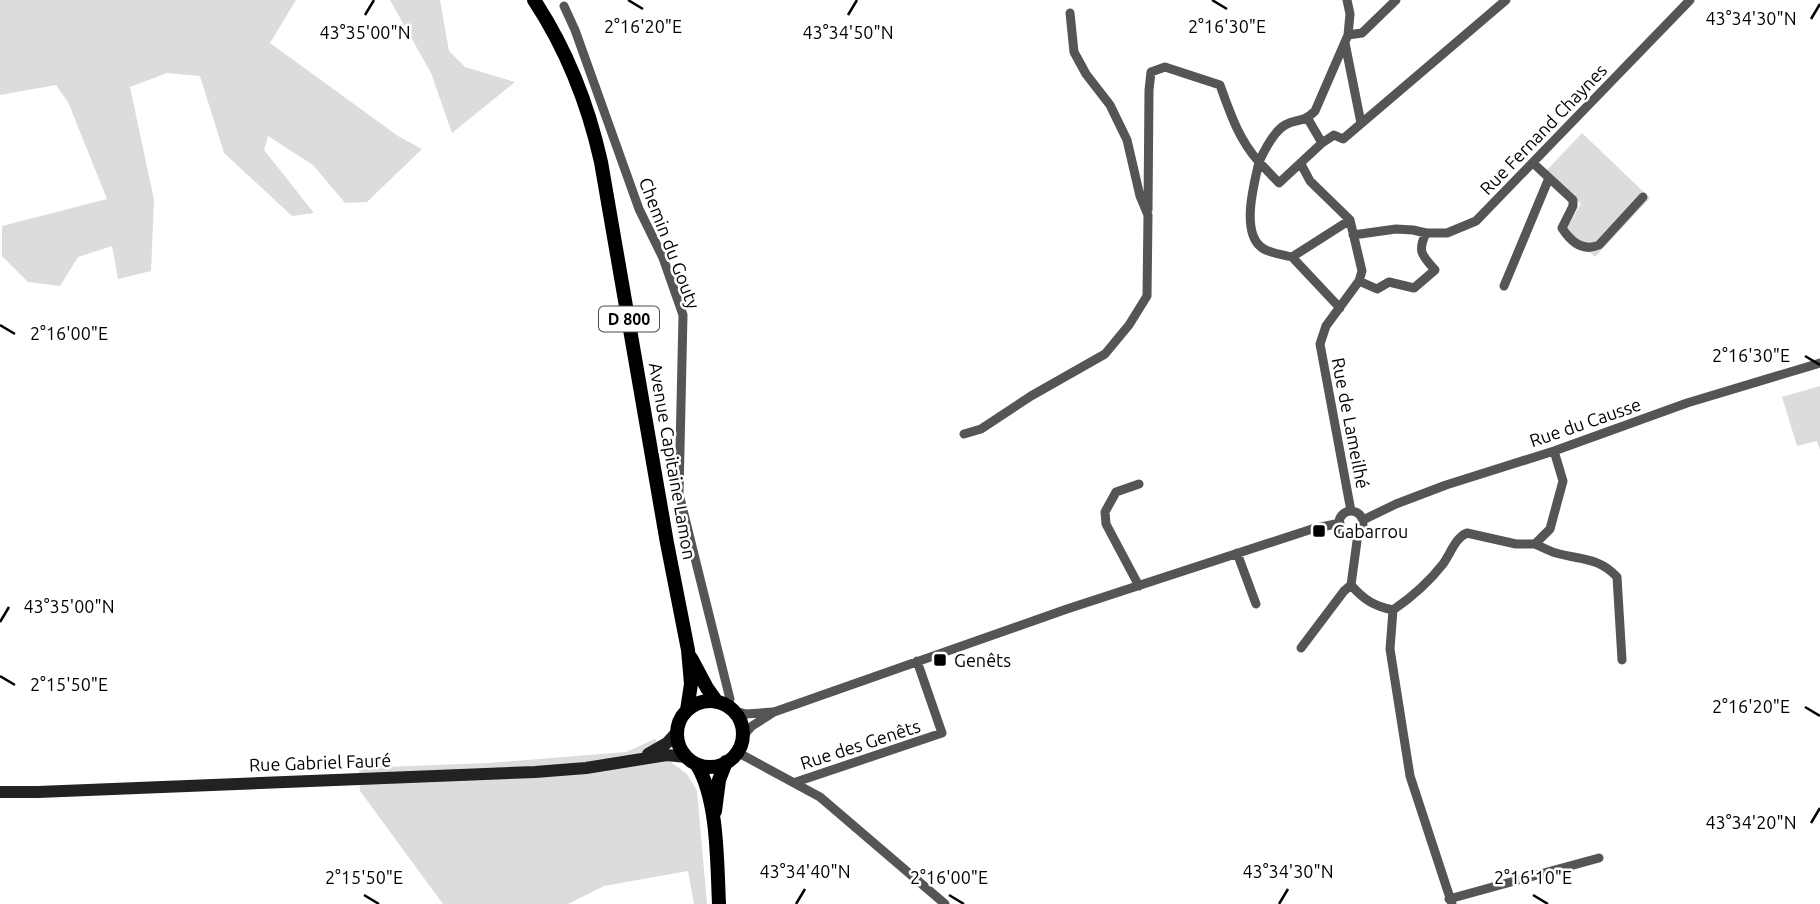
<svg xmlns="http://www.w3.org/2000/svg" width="1820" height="904" font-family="Ubuntu,sans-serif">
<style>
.green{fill:#dcdcdc}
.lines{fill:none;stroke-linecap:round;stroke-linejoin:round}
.street{stroke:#555;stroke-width:9}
.secondary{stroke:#222;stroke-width:12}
.primary{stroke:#000;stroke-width:14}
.ticks{fill:none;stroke:#000;stroke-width:2.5}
.poi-dot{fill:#000;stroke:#fff;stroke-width:2.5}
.labels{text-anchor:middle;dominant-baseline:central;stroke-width:5;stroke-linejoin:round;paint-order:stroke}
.shield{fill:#fff;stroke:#4c4c4c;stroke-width:2}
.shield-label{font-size:16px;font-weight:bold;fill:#000}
.street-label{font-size:18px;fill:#000;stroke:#fff}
.poi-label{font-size:18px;fill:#000;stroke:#fff;text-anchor:start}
.ticks-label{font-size:18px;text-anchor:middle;fill:#000;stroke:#fff;stroke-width:5;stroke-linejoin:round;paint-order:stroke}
</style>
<rect width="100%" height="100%" fill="#fff"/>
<path class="green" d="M0,0H296L270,43L398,136L422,149L367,202L345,203L313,165L268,136L264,150L314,213L292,216L224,153L200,76L167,73L130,87L154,200L151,271L118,279L112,246L78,257L60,286L28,282L2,256V226L107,199L68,102L56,85L0,95Z
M390,0H440L449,51L465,67L515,82L452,133L431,73Z
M1582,133L1650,198L1595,257L1565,230L1581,204L1546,171Z
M1820,386V450L1817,441L1797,446L1782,397Z
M655,739L672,763L687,774L697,791L707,904H694L688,871L604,886L568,904H443L360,791L359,768L489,763L626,752Z"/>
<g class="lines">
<path class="street" d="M564,6L575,30L639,209L663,258L683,315L679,494L730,699L726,706
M1348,35L1362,33L1396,0
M1345,43L1361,123
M1308,119L1322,143
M1259,162L1279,183L1322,143L1334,135L1343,139L1506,0
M1259,162C1254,184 1241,231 1261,247C1268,253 1283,255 1292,257
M1533,163L1573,200V206L1562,228C1571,242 1583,252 1599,245L1643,197
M1301,164L1310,181L1350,220L1362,271L1359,281L1326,326L1320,344L1351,511
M1148,210L1149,90L1151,72L1165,67L1220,85C1230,113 1239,140 1259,162C1264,151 1273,132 1285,125C1297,118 1302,124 1315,111L1348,35L1350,14L1347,0
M1353,235L1396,229L1413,230L1426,233H1447L1476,221L1690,0
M1292,257L1340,308
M1292,257L1350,220
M1359,281L1377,289L1389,282L1414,288L1435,270C1422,255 1417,252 1426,233
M1504,286L1549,178
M964,434L981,429L1031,396L1105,354L1129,325L1147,296L1148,215L1140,196L1127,140L1110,105L1086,74L1074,52L1070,13
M1339 523a12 12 0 1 1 24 0a12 12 0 1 1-24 0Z
M1363,520L1396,504L1446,485L1554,451L1687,403L1820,363
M1356,534L1357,541L1351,585C1364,600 1374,606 1393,610C1412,597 1429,582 1443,564C1451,553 1455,538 1467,533L1516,544H1535L1550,529L1563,481L1554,451
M1535,544C1542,547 1549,551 1556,553C1580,560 1599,557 1617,577L1622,660
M1237,553L1256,604
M1139,586L1106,524L1105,512L1116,492L1139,484
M1393,610L1390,649L1410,776L1452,904
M1301,648L1344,591L1351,585
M733,711L746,714L773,712
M742,737L752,726L774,712L1067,609L1312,529L1340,523
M737,752L820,797L945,904
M796,782L942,733L917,661
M1449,899L1599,858"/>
<path class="secondary" d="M648,754L667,743L677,732
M0,792H38L535,772L586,768L667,755L686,757"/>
<path class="primary" d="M534,0C567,50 588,104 601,162L667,543L688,650L691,684L687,710
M691,658L707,688L717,702
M677 734a33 33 0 1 1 66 0a33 33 0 1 1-66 0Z
M697,765C718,799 717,863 719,904
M715,811L719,780L726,762"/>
</g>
<path class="ticks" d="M628,0L643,9M1212,0L1227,9M365,15L374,0M848,15L857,0M1811,19L1820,4M0,325L15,334M1805,356L1820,365M0,622L9,607M0,676L15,685M1805,707L1820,716M1811,823L1820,808M364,895L379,904M949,895L964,904M1533,895L1548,904M796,904L805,889M1279,904L1288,889"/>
<g class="poi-dot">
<rect x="1312" y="524" width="14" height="14" rx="3.5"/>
<rect x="933" y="653" width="14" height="14" rx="3.5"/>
</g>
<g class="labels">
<rect class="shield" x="599" y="306.5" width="60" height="25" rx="5"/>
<g class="shield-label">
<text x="629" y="319">D 800</text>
</g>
<g class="street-label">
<text transform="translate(1543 129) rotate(-46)">Rue Fernand Chaynes</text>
<text transform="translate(670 243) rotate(69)">Chemin du Gouty</text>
<text transform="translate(1585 422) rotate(-19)">Rue du Causse</text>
<text transform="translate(1351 423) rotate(79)">Rue de Lameilhé</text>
<text transform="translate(673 461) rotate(80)">Avenue Capitaine Lamon</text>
<text transform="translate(860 744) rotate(-18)">Rue des Genêts</text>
<text transform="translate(320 762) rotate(-2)">Rue Gabriel Fauré</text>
</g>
<g class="poi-label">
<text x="1333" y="531">Gabarrou</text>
<text x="954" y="660">Genêts</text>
</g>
</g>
<g class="ticks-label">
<text x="1751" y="25">43°34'30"N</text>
<text x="643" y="33">2°16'20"E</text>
<text x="1227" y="33">2°16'30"E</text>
<text x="365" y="39">43°35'00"N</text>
<text x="848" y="39">43°34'50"N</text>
<text x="69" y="340">2°16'00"E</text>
<text x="1751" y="362">2°16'30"E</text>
<text x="69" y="613">43°35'00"N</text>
<text x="69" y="691">2°15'50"E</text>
<text x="1751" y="713">2°16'20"E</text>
<text x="1751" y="829">43°34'20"N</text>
<text x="805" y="878">43°34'40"N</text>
<text x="1288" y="878">43°34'30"N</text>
<text x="364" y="884">2°15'50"E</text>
<text x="949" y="884">2°16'00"E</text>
<text x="1533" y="884">2°16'10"E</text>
</g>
</svg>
